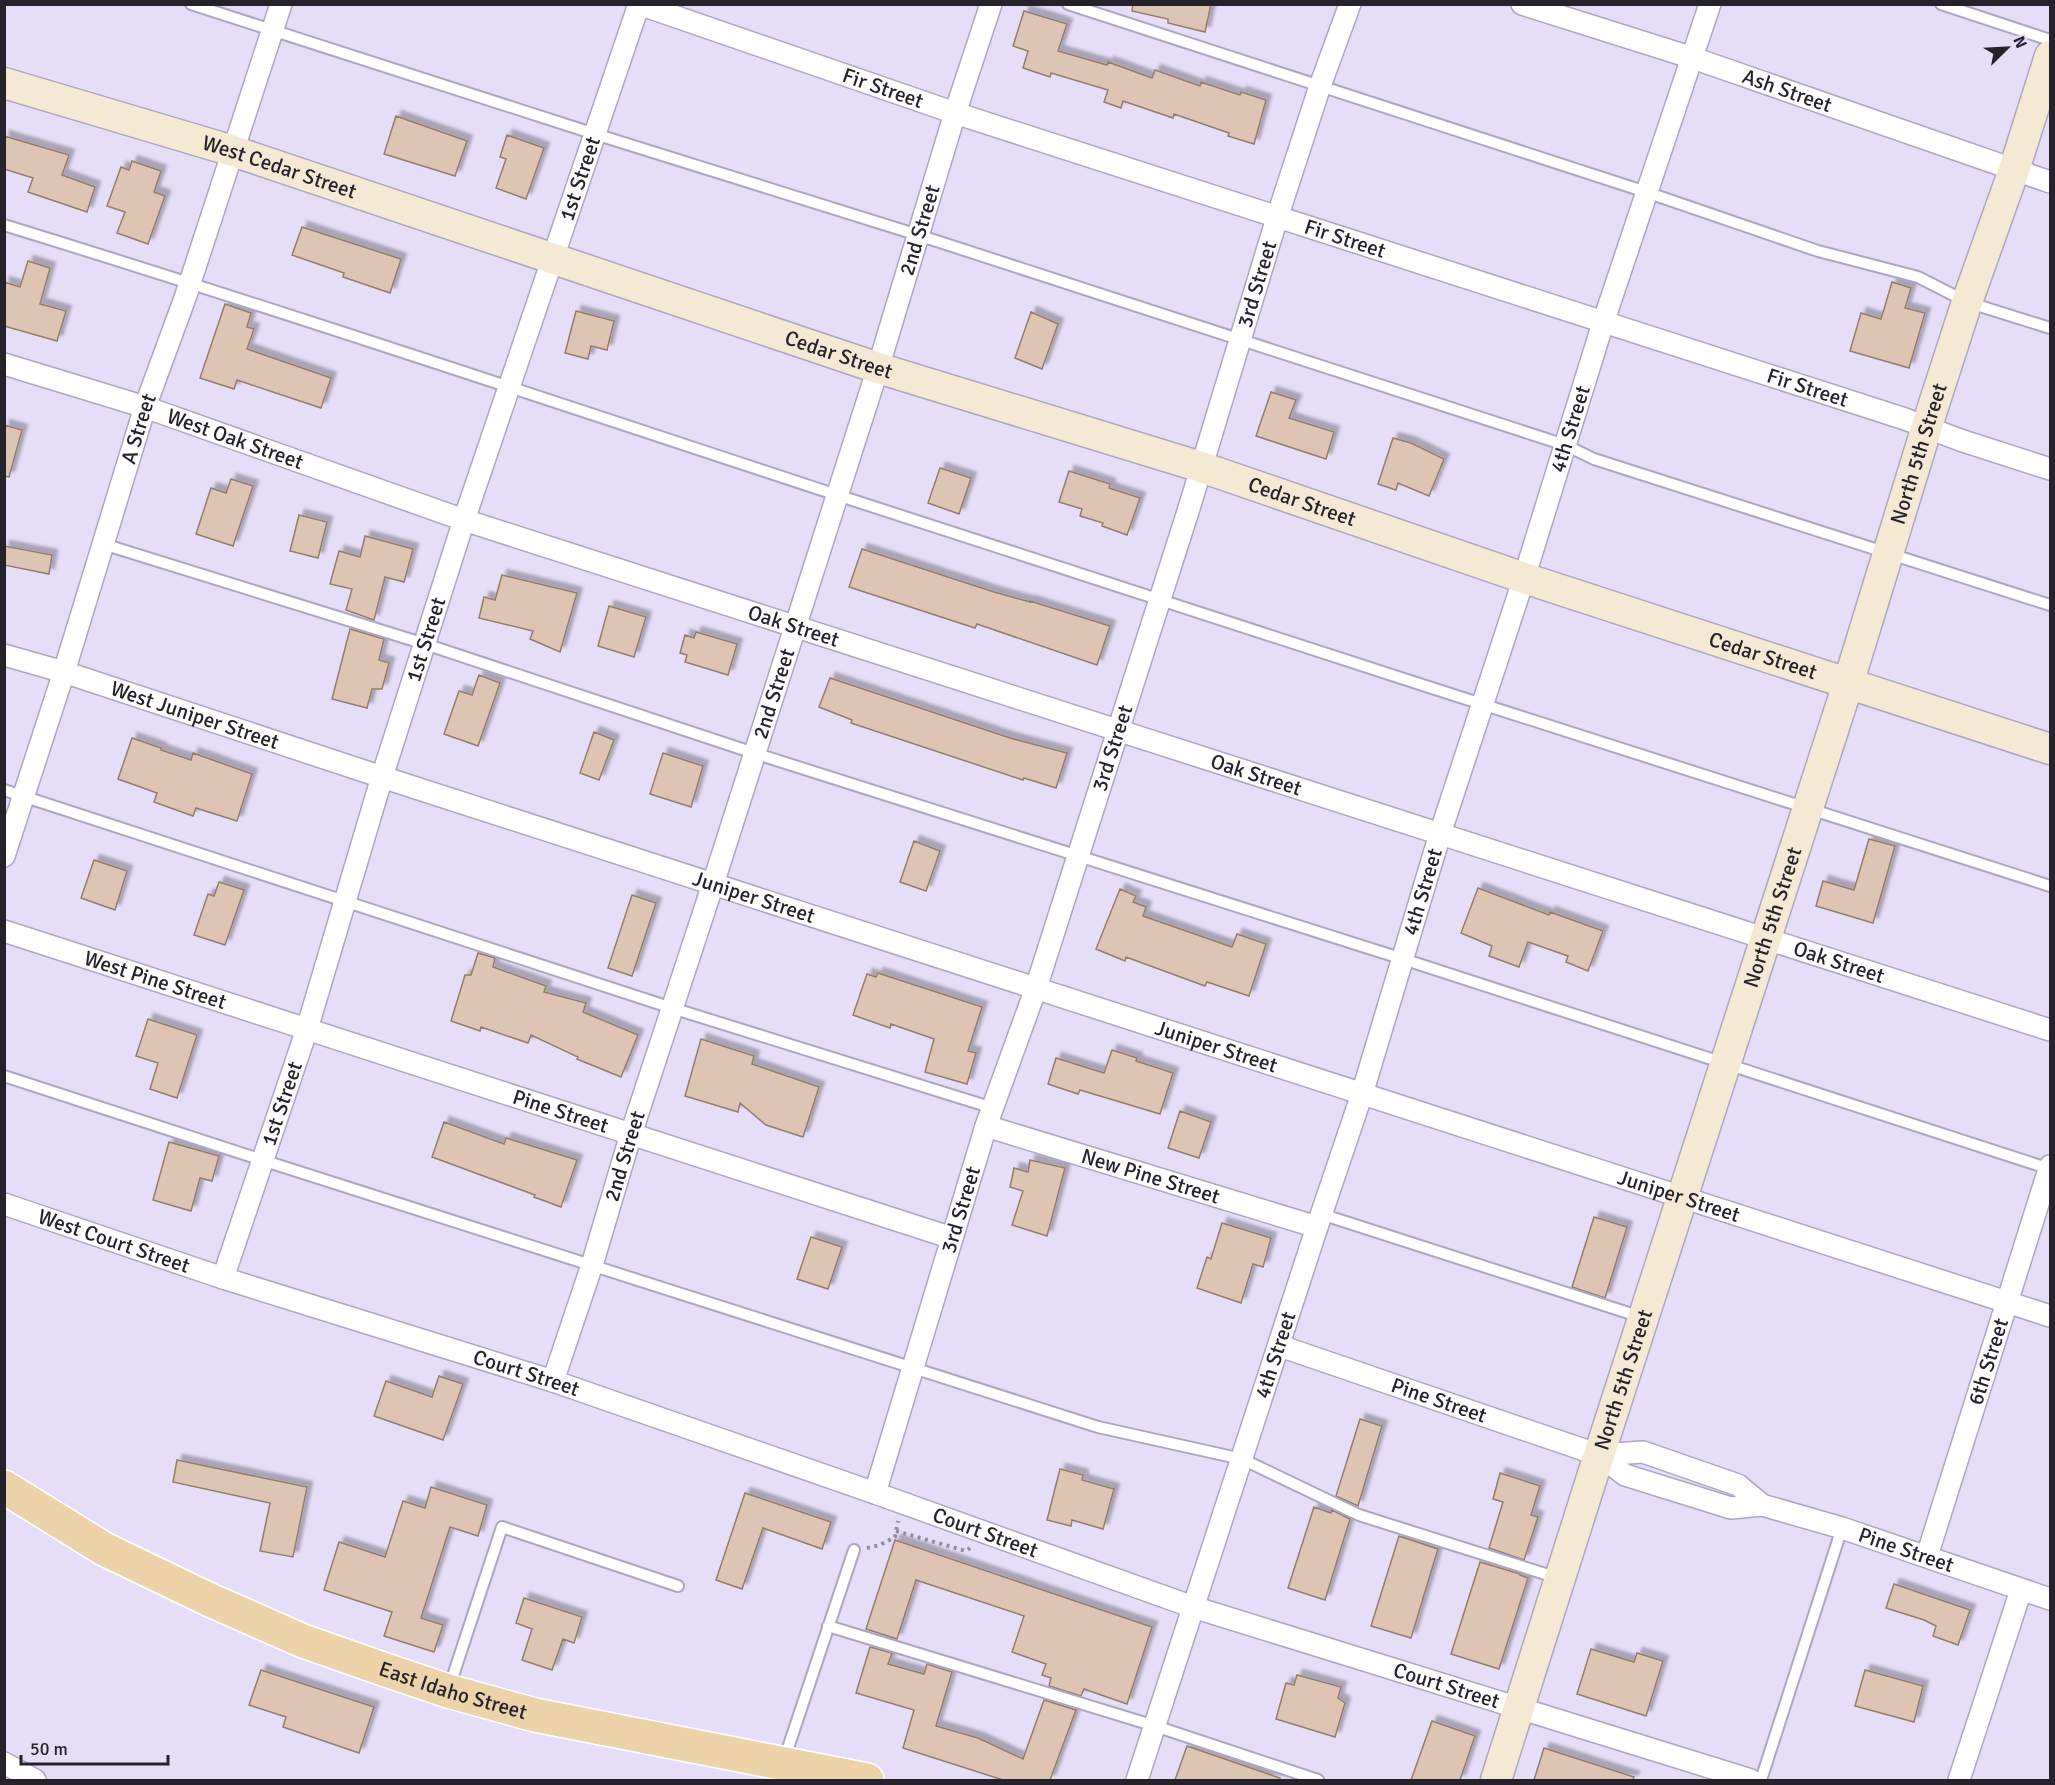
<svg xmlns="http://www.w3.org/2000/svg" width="2055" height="1785" font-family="Signika,sans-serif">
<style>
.building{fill:#dec5b3;stroke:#947d6c;stroke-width:1.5;filter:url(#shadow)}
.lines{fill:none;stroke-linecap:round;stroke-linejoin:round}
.lane-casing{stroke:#aea7c1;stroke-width:14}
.street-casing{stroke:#aea7c1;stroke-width:24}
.secondary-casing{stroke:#aea7c1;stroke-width:33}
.primary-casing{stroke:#fff;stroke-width:36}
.path{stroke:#928ca0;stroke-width:4;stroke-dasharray:3 4.5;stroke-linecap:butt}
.lane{stroke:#fff;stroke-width:10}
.street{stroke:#fff;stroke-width:21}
.secondary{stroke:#f5e9d4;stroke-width:30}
.primary{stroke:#ecd3a9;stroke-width:33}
.labels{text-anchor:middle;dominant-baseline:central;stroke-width:6;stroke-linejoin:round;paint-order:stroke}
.street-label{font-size:21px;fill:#25222c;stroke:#e6def9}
</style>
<defs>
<filter id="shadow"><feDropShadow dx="5.5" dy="-5.5" stdDeviation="1.5" flood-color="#0004"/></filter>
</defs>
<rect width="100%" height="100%" fill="#e6def9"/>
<path class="building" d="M1133,4H1211L1205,32L1168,23V19L1132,11Z
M1024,11L1067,24L1058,51L1107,65L1108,62L1152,78L1155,70L1200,86L1201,82L1240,95L1241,92L1266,100L1254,144L1228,136L1229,133L1174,114L1173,118L1123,101L1121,108L1104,102L1108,90L1051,73L1050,77L1023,68L1028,51L1013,46Z
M396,116L467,141L455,176L384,154Z
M507,135L544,148L526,199L496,188L506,159L500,157Z
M4,136L69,155L62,175L95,187L87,212L28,192L33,178L4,169Z
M132,161L161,171L154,192L165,196L148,244L117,233L125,212L107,206L121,167L129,170Z
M302,227L401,259L390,293L343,277L344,273L292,255Z
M28,261L50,268L40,304L66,311L57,341L4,326V282L20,287Z
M1892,282L1911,288L1905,308L1925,313L1909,368L1850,351L1861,313L1881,319Z
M225,304L251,313L247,327L254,329L247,349L331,378L321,408L237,380L234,389L200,378Z
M576,311L614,321L607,350L591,346L588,359L565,353Z
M1031,312L1058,324L1042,369L1015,358Z
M1271,392L1296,400L1289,418L1334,432L1326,459L1256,436Z
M4,425L22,430L9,477L4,476Z
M1393,438L1411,443L1444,459L1429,496L1398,483L1396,490L1378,484Z
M940,468L971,478L959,514L928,503Z
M1069,471L1110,484L1109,488L1140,498L1127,535L1102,526L1103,523L1080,516L1082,509L1059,502Z
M231,479L253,486L233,546L196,534L211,488L226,493Z
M299,515L327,522L318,558L290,551Z
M365,536L413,549L404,582L385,577L374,620L346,610L352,589L330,584L339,551L360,557Z
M4,546L52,555L49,574L4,565Z
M862,549L994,592L1030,602V601L1110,626L1097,665L977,624L975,628L849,587Z
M502,575L577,593L560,652L530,639L533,631L479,618L484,597L495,600Z
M609,606L646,617L634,657L598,646Z
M350,629L384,639L379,660L389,663L382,689H372L367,708L332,699Z
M696,632L737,644L728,675L685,662L687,655L680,653L685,635L694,638Z
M479,675L500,683L478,746L444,734L459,691L472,695Z
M830,678L1010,738L1067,753L1056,788L1024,778L1023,780L851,723L852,720L819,707Z
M594,732L614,740L599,780L580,773Z
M132,738L161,748V750L191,760L193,753L252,774L237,821L196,808L193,816L154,802L157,793L118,779Z
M663,753L703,766L691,807L650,794Z
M1869,839L1895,846L1873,923L1816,906L1823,881L1854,890Z
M914,841L940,851L926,891L900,882Z
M94,860L127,871L115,910L81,898Z
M219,882L244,890L225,945L194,935L208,894L214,896Z
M1478,888L1549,915L1550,912L1603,931L1588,971L1566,962L1568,956L1528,942L1519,967L1489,956L1492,946L1461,933Z
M1120,889L1136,896L1133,902L1146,907L1143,916L1232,947L1237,934L1266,944L1249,996L1207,982L1205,986L1126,957L1125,961L1096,949Z
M632,895L656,903L632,976L608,968Z
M478,953L495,958L493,967L546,986L544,992L586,1003L583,1012L638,1035L621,1077L577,1059L578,1057L531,1035L528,1043L481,1027L480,1031L451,1021L465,975H471Z
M878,973L982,1007L968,1051L976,1053L967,1084L925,1072L934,1039L891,1024L890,1028L853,1015L867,974L876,977Z
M148,1019L197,1035L177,1098L150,1089L158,1063L136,1056Z
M701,1039L754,1056L752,1064L819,1087L803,1137L766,1125L740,1103L738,1112L685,1096Z
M1112,1050L1137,1058L1136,1061L1173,1073L1160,1114L1080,1090L1078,1094L1048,1084L1056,1058L1104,1073Z
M1180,1111L1211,1122L1199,1158L1168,1148Z
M444,1122L504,1144L506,1138L577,1160L561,1207L534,1197L535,1195L432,1157Z
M169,1142L219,1156L212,1181L200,1178L191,1211L153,1200Z
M1030,1160L1065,1168L1047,1236L1012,1225L1023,1191L1010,1187L1014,1168L1028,1172Z
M1594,1217L1627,1227L1605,1298L1572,1287Z
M1222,1223L1271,1238L1263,1267L1253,1264L1241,1303L1197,1288L1207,1257L1211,1259Z
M811,1237L842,1247L828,1289L797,1279Z
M439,1376L463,1384L443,1440L374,1416L386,1381L432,1397Z
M1360,1419L1382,1426L1358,1506L1336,1496Z
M177,1460L307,1487L293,1557L260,1551L270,1503L173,1482Z
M1060,1469L1083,1475L1082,1480L1114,1489L1103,1529L1072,1520L1071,1526L1047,1520Z
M1500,1473L1540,1486L1531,1515L1538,1517L1524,1560L1489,1548L1503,1502L1493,1499Z
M431,1487L487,1505L478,1536L450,1527L421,1618L443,1625L434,1652L384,1636L392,1612L324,1590L339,1542L385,1557L403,1501L425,1508Z
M745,1493L831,1522L822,1549L763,1528L742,1589L716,1580Z
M1314,1507L1331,1513L1332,1510L1350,1519L1325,1600L1288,1588Z
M1399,1536L1438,1549L1411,1638L1371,1626Z
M895,1540L1152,1627L1127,1704L1084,1689L1081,1696L1049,1686L1051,1678L1042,1675L1046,1664L1012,1652L1024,1616L916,1580L897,1639L866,1629Z
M1480,1562L1520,1574V1575L1528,1578L1499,1669L1451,1654Z
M1894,1584L1970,1610L1958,1645L1933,1636L1936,1626L1924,1620L1886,1608Z
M524,1598L582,1617L574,1643L563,1639L552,1670L522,1660L532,1629L516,1623Z
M870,1647L892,1653L888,1664L924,1674L927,1664L952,1672L936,1726L978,1738L1023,1759L1044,1700L1076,1710L1050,1780H1003L903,1748L914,1710L856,1693Z
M1591,1649L1634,1662L1637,1653L1663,1661L1646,1716L1577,1694Z
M261,1670L374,1707L359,1753L283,1727L286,1717L249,1705Z
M1865,1670L1923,1686L1914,1722L1855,1706Z
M1297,1675L1341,1687L1338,1698L1345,1703L1335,1737L1276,1719L1286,1683L1294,1685Z
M1432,1721L1475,1736L1460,1780H1411Z
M1187,1746L1280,1778V1780H1175Z
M1544,1748L1634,1777L1633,1780H1534Z"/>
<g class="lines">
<g class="lane-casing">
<path id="lane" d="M191,4L595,134L918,235L1565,445L1594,459L2050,605
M1068,4L1646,192L1818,251L1918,277L1967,302L2050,328
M1941,4L2050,40
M4,225C283,311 560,404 837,495C1241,627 1645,757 2050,886
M103,544L425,644L754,753L1403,959L2050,1169
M4,790L672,1008L993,1108
M4,1076L262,1160L1098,1427L1242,1459L1359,1515L1558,1578
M1321,1214L1641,1317
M828,1626L1155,1726L1318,1780
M449,1688L502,1527L678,1586
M784,1760L854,1550
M1761,1780L1842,1528"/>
</g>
<g class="street-casing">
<g id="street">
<path id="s1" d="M639,4L955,113L1905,419L1960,440L2050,469"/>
<path id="s2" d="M1522,4L1693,58L2050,182"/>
<path id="s3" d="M4,364L145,407L464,520L2050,1030"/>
<path id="s4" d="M4,655L64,672L382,777L2050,1316"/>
<path id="s5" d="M4,856L64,672L145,407L185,298L281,4"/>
<path id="s6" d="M4,931L952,1238"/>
<path id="s7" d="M986,1126L1317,1227"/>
<path id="s8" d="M4,1204L223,1278L553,1381L875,1493L1193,1607L1751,1780"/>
<path id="s9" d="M223,1278L307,1029L382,777L464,520L639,4"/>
<path id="s10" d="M1280,1346L1599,1455L1625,1475L1731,1508L1762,1505L1842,1528L2050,1599"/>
<path id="s11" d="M553,1381L592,1265L631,1134L713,884L878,368L955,113L991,4"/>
<path d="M1599,1455L1643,1452L1738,1485L1762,1505"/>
<path id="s12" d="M875,1493L986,1126L1036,988L1190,505L1277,218L1320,86L1350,4"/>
<path id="s13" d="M1927,1556L2050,1166"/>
<path d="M4,1763L35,1780"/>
<path id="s14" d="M1137,1780L1317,1227L1362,1094L1440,834L1524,578L1603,323L1710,4"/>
<path d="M1959,1780L2021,1590"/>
</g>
</g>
<g class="secondary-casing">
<g id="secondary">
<path id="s15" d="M4,83L233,151L878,368L1201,467L1524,578L2050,749"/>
<path id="s16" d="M1496,1780L1599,1455L1848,684L1933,407L1967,302L2014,170L2050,56"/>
</g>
</g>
<g class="primary-casing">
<g id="primary">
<path id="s17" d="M4,1487L104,1549L210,1600L303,1641L380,1668L448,1691L535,1715L867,1780"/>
</g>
</g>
<path class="path" d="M896,1531L966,1551L970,1548
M867,1548L880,1545L895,1537L898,1521"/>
<use href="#lane" class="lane"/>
<use href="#street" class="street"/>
<use href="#secondary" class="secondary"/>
<use href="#primary" class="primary"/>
</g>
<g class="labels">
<g class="street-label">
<text stroke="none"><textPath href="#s1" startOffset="258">Fir Street</textPath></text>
<text stroke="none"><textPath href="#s2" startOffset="279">Ash Street</textPath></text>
<text stroke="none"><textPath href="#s15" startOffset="288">West Cedar Street</textPath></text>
<text stroke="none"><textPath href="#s9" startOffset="1156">1st Street</textPath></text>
<text stroke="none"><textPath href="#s11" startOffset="1208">2nd Street</textPath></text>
<text stroke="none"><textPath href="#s1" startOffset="744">Fir Street</textPath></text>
<text stroke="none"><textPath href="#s12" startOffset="1268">3rd Street</textPath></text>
<text stroke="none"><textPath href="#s15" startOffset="878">Cedar Street</textPath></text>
<text stroke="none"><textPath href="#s1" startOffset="1230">Fir Street</textPath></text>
<text stroke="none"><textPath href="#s5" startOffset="448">A Street</textPath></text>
<text stroke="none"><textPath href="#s14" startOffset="1419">4th Street</textPath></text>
<text stroke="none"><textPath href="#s3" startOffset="243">West Oak Street</textPath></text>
<text stroke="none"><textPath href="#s16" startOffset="1392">North 5th Street</textPath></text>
<text stroke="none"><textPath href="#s15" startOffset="1364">Cedar Street</textPath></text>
<text stroke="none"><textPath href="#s3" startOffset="832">Oak Street</textPath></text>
<text stroke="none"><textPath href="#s9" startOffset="670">1st Street</textPath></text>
<text stroke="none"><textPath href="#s15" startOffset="1850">Cedar Street</textPath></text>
<text stroke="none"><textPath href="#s11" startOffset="722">2nd Street</textPath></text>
<text stroke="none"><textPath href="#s4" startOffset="200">West Juniper Street</textPath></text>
<text stroke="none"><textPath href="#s12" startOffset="782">3rd Street</textPath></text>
<text stroke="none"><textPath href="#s3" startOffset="1318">Oak Street</textPath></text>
<text stroke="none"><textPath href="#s14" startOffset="933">4th Street</textPath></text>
<text stroke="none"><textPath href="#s4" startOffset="788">Juniper Street</textPath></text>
<text stroke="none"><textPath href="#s16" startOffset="906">North 5th Street</textPath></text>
<text stroke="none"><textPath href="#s3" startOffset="1930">Oak Street</textPath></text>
<text stroke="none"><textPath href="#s6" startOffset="159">West Pine Street</textPath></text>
<text stroke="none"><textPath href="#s4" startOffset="1274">Juniper Street</textPath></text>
<text stroke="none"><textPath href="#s9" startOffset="184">1st Street</textPath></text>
<text stroke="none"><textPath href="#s6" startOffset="585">Pine Street</textPath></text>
<text stroke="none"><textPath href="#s11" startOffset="236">2nd Street</textPath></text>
<text stroke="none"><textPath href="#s7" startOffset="172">New Pine Street</textPath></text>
<text stroke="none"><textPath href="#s4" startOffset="1760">Juniper Street</textPath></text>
<text stroke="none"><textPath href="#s12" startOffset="296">3rd Street</textPath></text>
<text stroke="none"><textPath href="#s8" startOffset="116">West Court Street</textPath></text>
<text stroke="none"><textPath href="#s14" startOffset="447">4th Street</textPath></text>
<text stroke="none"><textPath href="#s13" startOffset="204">6th Street</textPath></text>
<text stroke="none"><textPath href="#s8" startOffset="549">Court Street</textPath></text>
<text stroke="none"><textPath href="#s16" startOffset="420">North 5th Street</textPath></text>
<text stroke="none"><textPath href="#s10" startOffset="168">Pine Street</textPath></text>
<text stroke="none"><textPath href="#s8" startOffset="1035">Court Street</textPath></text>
<text stroke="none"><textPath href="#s10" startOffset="663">Pine Street</textPath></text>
<text stroke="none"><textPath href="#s8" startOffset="1521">Court Street</textPath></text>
<text stroke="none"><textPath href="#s17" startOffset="495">East Idaho Street</textPath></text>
</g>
</g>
<rect width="2055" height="1785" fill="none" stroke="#25222c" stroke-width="12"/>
<g transform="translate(2007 48) rotate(66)" stroke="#e6def9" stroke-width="4.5" paint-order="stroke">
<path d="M0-4.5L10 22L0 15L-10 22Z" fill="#25222c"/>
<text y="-9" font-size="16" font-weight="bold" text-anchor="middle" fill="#25222c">N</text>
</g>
<path d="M21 1755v9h147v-9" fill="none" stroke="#25222c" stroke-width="3"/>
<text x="30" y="1755" font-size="18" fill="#25222c" stroke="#e6def9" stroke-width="4.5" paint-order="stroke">50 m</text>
</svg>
